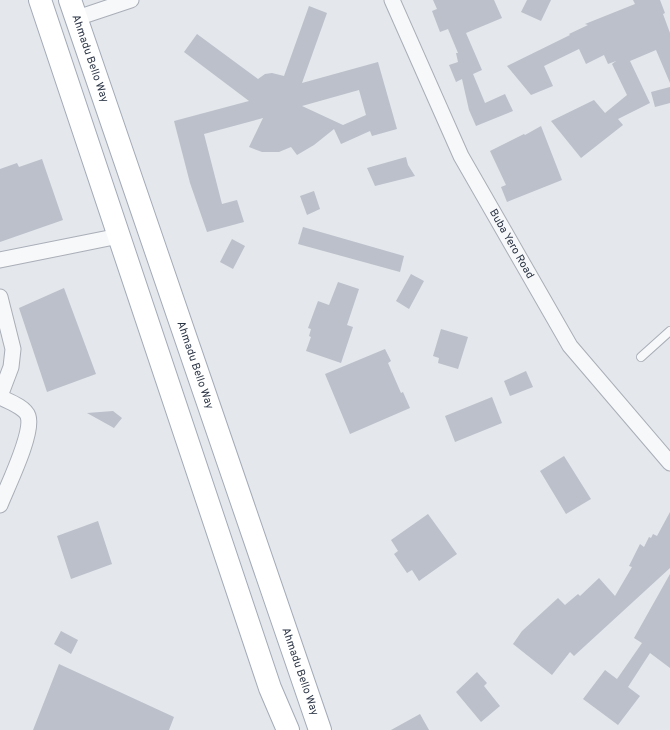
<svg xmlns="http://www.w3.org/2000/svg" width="670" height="730" font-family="Overpass,sans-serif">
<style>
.building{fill:#bbc0ca;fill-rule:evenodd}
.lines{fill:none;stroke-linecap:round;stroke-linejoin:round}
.lane-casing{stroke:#a9aeb7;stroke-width:10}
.street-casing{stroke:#a9aeb7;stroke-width:17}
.primary-casing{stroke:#a3abb8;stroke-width:24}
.lane{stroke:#f7f8fa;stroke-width:8}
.street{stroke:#f7f8fa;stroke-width:15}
.primary{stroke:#fff;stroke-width:22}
.labels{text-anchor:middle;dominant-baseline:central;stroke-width:4;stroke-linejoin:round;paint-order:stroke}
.street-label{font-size:11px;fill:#2b3445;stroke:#f4f6f9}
</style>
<rect width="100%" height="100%" fill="#e4e7ec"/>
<path class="building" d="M433,0H494L502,18L466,33L482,70L473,74L485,103L505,94L513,111L476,126L469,110L462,79L456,82L449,65L458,62L456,53H458L448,29L440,32L432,11L437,9Z
M527,0H551L541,21L521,12Z
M633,0H660L665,13L663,14L670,33V83L656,50L630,61L650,103L618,119L623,125L581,158L551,121L594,100L605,113L627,95L612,64L616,61L608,64L604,55L586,64L579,49L544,66L553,86L531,95L507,66L570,35L569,34L588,25L585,24L635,4Z
M309,6L327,13L302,83L378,62L397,129L372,136L370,131L341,144L334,129L314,145L297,155L291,147L279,152H262L249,147L263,118L204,134L222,204L237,200L244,222L207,232L190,183L174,121L249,101L184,52L197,34L258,79L265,74L272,73L284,76ZM359,90L366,115L343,125L302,106Z
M670,87V103L655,107L651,92Z
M541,126L562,180L507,202L501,187L506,185L490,151L524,134L525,135Z
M406,157L408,165L415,176L375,186L367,168Z
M42,159L63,220L0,242V169L17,163L19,167Z
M314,191L320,209L307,215L300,196Z
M303,227L404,256L400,272L298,244Z
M232,239L245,246L233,269L220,262Z
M411,274L424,281L409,309L396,301Z
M338,282L359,289L347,325L353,327L341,363L306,351L311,337L309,336L311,329L308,328L318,301L329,305Z
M64,288L96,374L47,392L19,308Z
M441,329L468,337L458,369L438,363L439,358L433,356Z
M385,349L391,361L388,363L401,393L403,392L410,408L350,434L325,374Z
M526,371L533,387L510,396L504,381Z
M492,397L502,423L455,442L445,416Z
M113,411L122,418L114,428L87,413Z
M564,456L591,499L566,514L540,471Z
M670,512V568L574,656L570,652L552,675L513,644L522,631L558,598L565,605L578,594L580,596L599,578L615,596L632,567L629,566L640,544L644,547L649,537L651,538L653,534L657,536Z
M428,514L457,554L419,581L412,570L407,573L394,554L398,551L391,540Z
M98,521L112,564L71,579L57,536Z
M670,574V668L650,653L628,687L640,696L618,725L583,699L605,670L617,679L642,643L634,638Z
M61,631L78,640L71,654L54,644Z
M59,664L174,717L169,730H33Z
M477,672L487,683L484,686L500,706L481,722L456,692Z
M420,714L429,730H391Z"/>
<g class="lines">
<g class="lane-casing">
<path id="lane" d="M641,357L670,331"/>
</g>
<g class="street-casing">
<g id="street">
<path id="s1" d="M392,0L461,156L570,346L670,463"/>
<path d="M77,18L131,0"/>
<path d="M0,260L119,236"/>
<path d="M0,297L13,349L11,367L0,396"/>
<path d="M0,397C8,401 25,407 28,416C34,433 7,487 0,505"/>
</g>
</g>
<g class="primary-casing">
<g id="primary">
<path d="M40,0L270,688L288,730"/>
<path id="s2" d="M70,0L320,730"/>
</g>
</g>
<use href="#lane" class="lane"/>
<use href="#street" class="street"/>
<use href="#primary" class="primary"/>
</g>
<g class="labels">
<g class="street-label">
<text stroke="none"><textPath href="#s2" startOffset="62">Ahmadu Bello Way</textPath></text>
<text stroke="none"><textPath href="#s1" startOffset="272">Buba Yero Road</textPath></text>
<text stroke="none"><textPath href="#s2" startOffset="386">Ahmadu Bello Way</textPath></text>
<text stroke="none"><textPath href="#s2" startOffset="710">Ahmadu Bello Way</textPath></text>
</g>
</g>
</svg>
